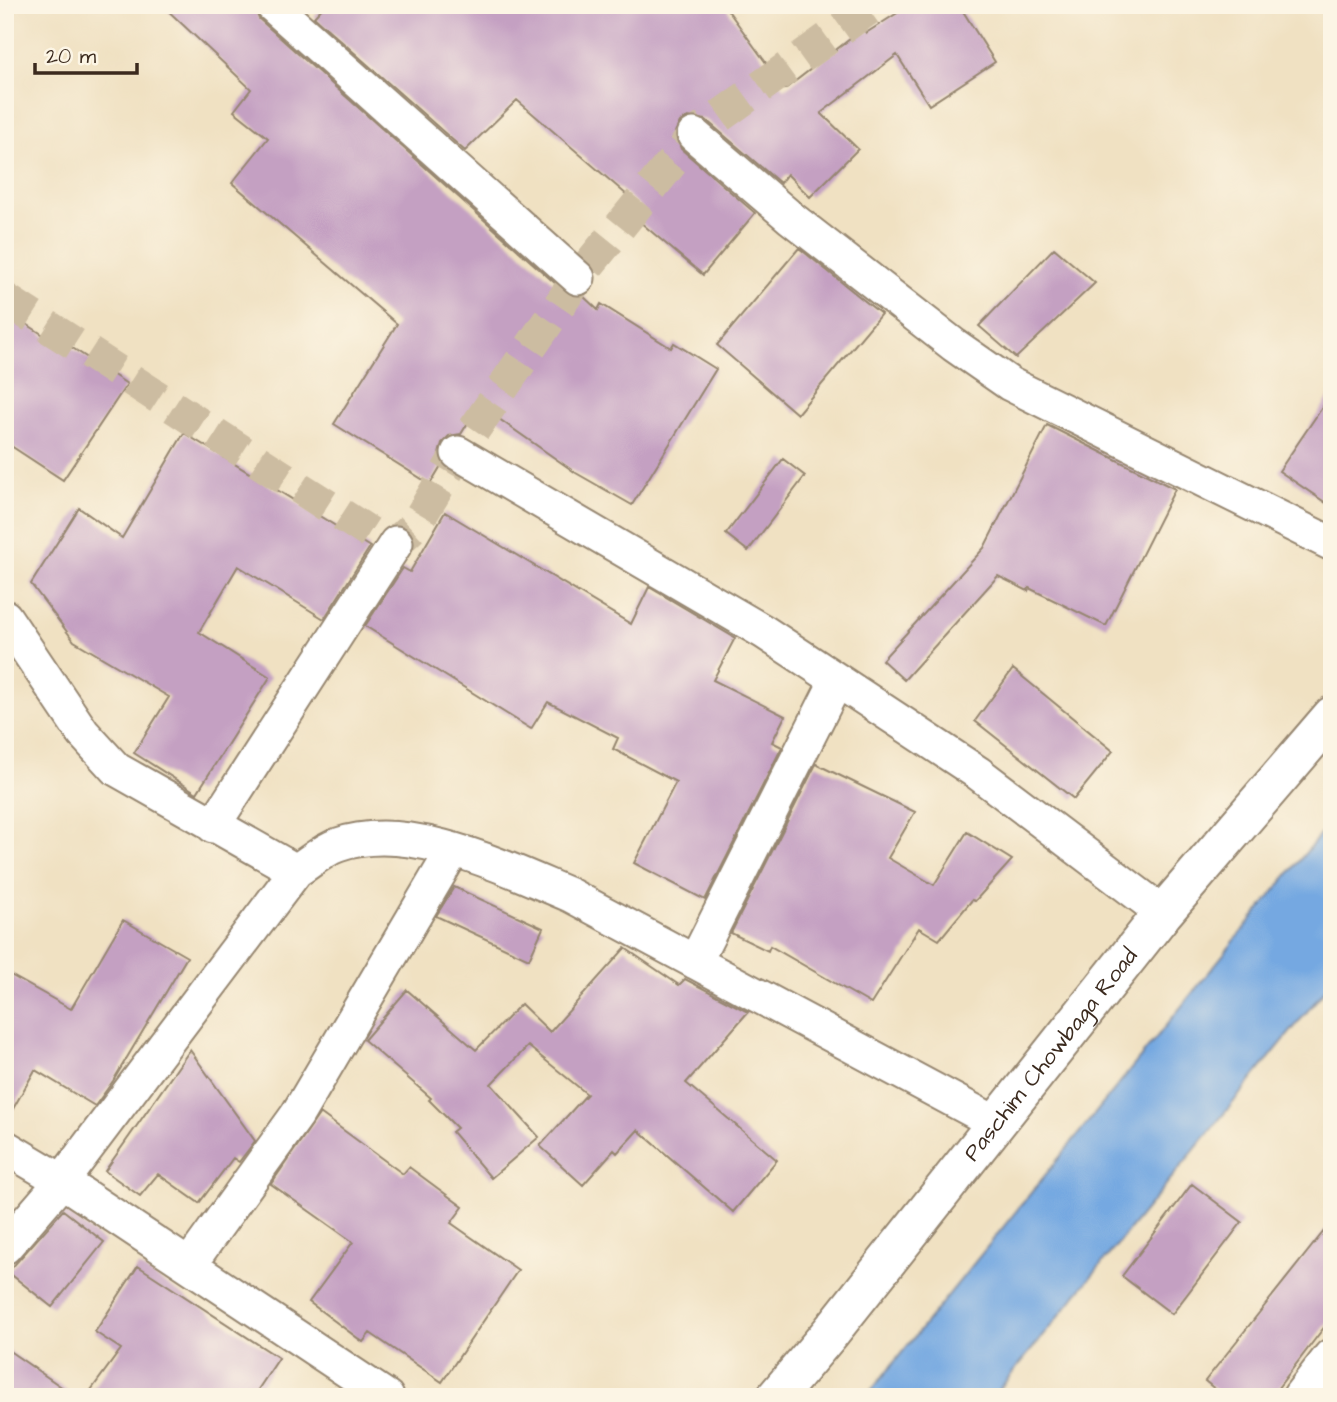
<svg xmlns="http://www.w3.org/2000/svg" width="1337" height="1402" font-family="'Architects Daughter',sans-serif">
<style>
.water{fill:#74a8e1;stroke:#586980;stroke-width:2}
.building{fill:#c4a0c2}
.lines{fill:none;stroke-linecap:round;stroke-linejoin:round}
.minor-tunnel{stroke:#ccbca1;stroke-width:33;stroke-dasharray:33 17;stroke-linecap:butt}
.minor-casing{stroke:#968670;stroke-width:37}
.tertiary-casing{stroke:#968670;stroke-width:42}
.primary-casing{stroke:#968670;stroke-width:42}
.minor{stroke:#fff;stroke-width:33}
.tertiary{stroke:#fff;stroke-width:38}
.primary{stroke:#fff;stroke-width:38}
.labels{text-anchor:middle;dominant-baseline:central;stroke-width:5;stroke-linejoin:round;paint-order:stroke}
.street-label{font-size:23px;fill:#3b2a1e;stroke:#fcf5e5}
</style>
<rect width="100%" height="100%" fill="#fcf5e5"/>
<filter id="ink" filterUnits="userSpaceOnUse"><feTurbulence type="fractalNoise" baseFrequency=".0143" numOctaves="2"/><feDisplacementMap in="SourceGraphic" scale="14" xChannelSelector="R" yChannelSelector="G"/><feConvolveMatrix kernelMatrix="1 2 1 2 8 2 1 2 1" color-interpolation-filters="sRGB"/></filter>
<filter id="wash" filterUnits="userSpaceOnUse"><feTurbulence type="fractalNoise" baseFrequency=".00686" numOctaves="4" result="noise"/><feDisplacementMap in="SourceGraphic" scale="28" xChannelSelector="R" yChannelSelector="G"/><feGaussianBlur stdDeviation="1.57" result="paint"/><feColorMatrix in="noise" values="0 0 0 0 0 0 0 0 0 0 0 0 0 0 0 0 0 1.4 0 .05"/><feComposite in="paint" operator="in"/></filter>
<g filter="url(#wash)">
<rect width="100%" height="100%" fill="#f0e1c2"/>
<path class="water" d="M1332,820V981L993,1397H866Z"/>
<g id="blocks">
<path class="building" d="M162,5H253L259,19L565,292L583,296L598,310L601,304L671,348L674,343L716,369L632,505L576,473L479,405L461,434L449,436L442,443L439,454L442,464L430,484L334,424L397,324L232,183L268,138L234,111L251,89Z
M325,5H724L785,89L863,29L866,33L910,5H959L995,62L929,105L897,55L821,113L858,149L810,197L787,174L780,183L706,120L688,117L680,122L675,132L681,149L755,213L703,275L634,217L642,208L517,100L465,151L314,17Z
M799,248L881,314L797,414L717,345Z
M1054,248L1095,283L1016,358L979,326Z
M5,310L68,351L71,347L127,384L63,480L5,442Z
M1332,393V507L1279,471Z
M1047,425L1175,489L1106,626L1029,588L1028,591L998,576L904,680L882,660L984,548Z
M184,433L370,547L324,619L238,566L199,632L270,677L197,793L134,753L169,697L74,641L31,584L79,508L122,538Z
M783,459L805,476L748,551L726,534Z
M445,512L631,624L649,587L735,638L713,680L785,716L772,742L782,747L705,900L634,863L676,782L613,749L618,738L548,702L531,729L365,626L403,568L410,572Z
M1013,669L1113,751L1074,799L975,721Z
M816,764L915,812L888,858L934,885L967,832L1012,860L975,901L972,900L939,940L919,928L871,1004L770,946L768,951L731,933Z
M454,887L543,928L529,959L436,916Z
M123,920L187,957L113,1081L95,1106L35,1070L5,1123V972L71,1009Z
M625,948L679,985L685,979L748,1012L686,1083L777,1160L733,1212L638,1130L617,1153L614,1150L583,1185L540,1146L587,1094L528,1046L491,1084L539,1137L491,1178L452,1132L457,1128L429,1100L431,1098L364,1040L407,990L476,1050L521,1004L550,1032Z
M190,1050L255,1141L239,1162L233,1158L199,1203L158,1174L140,1196L105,1171Z
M320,1113L403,1174L409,1167L463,1207L451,1223L518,1270L442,1382L370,1333L363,1342L309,1302L353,1242L271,1184Z
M1192,1184L1242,1222L1172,1314L1122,1276Z
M63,1210L104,1242L52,1307L8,1272Z
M1332,1221V1317L1271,1397H1225L1205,1381Z
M138,1266L279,1358L253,1397H86L121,1349L95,1332Z
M5,1348L76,1397H5Z"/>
</g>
</g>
<g filter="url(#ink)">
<use href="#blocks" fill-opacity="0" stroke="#968670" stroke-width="2"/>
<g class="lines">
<path class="minor-tunnel" d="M5,299L373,535L396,543L416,524L458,453L578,278L694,135L874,5"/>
<g class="minor-casing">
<path id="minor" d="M272,5L578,278
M694,135L791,218L954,345L1010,384L1332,544
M458,453L764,632L978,773L1163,913
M5,617L83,733L116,769L296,871
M213,826L396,543
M695,962L837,680
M5,1147L62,1181L387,1397
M5,1247L62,1181L296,871C309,863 323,850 338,845C409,820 505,868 570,895L996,1123
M189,1265L297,1115L452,852"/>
</g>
<g class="tertiary-casing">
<g id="tertiary">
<path id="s1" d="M776,1397L830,1333L1163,913L1332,716"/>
</g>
</g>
<g class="primary-casing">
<path id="primary" d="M1302,1397L1332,1358"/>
</g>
<use href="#minor" class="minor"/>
<use href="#tertiary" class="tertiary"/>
<use href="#primary" class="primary"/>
</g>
</g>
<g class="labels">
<g class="street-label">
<text stroke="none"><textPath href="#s1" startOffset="439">Paschim Chowbaga Road</textPath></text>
</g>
</g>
<rect width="1337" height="1402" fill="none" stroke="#fcf5e5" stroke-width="28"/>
<path d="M35 63v10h102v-10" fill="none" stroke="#3b2a1e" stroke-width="3.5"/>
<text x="46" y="63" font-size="21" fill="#3b2a1e" stroke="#fcf5e5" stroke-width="5" paint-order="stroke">20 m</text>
</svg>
